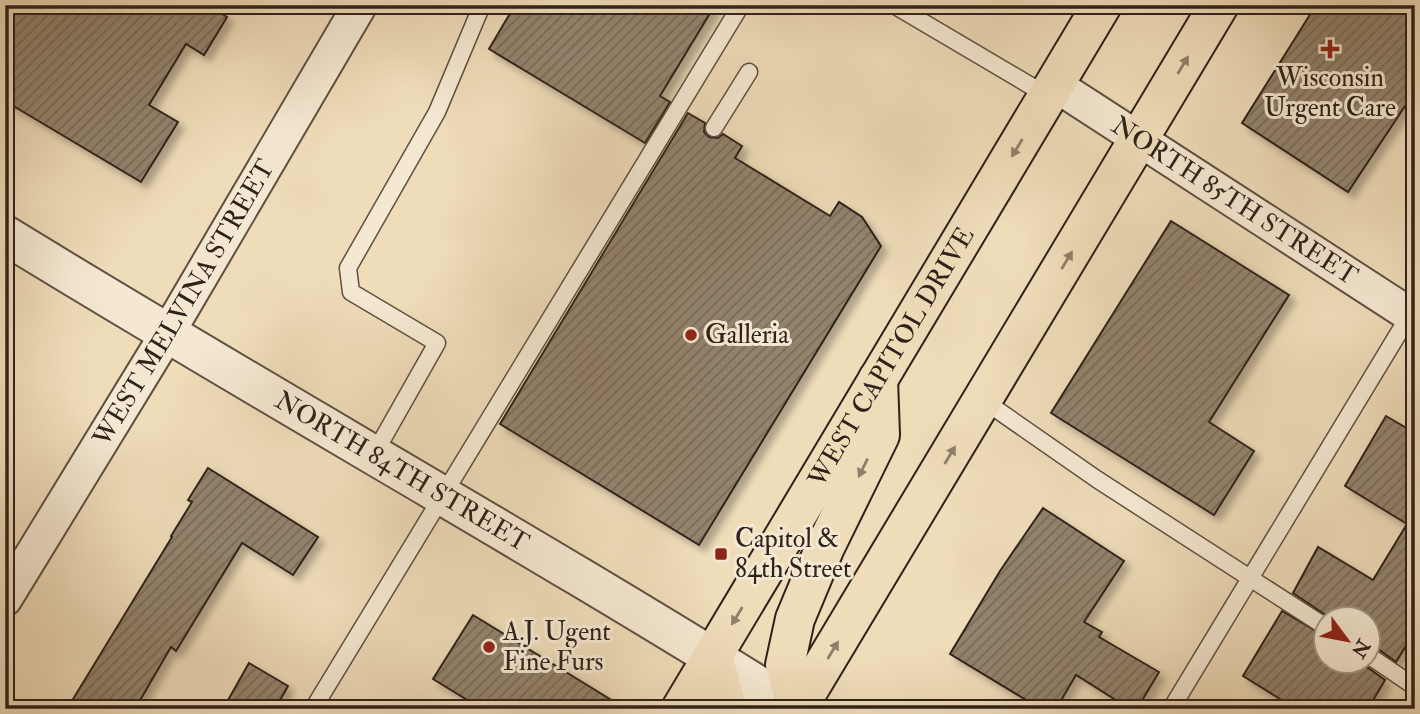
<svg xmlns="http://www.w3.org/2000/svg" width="1420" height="714" font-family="'IM FELL Double Pica',serif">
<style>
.building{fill:url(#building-hatch);stroke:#2f221b;stroke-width:2;filter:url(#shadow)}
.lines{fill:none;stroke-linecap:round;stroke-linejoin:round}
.service-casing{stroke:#5f5042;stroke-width:19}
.minor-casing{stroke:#5f5042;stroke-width:37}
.tertiary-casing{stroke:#5f5042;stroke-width:42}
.primary-casing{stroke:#2f221b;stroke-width:42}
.service{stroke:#f5e8d2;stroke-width:16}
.minor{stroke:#f5e8d2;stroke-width:33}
.tertiary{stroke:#f5e8d2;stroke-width:38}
.primary{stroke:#efdcb9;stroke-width:38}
.oneway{fill:#8f7f6a}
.poi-dot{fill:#8f2418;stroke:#f5e8d2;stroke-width:2.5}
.labels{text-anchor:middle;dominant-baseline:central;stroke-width:6;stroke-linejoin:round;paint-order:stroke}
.poi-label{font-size:26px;fill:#2f221b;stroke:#f5e8d2;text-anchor:start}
.street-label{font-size:26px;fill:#2f221b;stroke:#f5e8d2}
</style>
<defs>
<pattern id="building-hatch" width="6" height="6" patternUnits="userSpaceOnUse" patternTransform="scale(1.75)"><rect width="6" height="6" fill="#93836d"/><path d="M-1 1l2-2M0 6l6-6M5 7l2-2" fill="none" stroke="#786b59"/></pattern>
<filter id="shadow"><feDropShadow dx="6" dy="6" stdDeviation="3.5" flood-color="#0004"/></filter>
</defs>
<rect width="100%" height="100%" fill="#efdcb9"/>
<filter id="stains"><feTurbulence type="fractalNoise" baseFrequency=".00286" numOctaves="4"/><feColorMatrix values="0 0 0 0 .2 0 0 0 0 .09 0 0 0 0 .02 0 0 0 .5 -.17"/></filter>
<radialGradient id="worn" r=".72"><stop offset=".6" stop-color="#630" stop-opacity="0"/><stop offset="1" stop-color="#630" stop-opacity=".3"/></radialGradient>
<path class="building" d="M5,5H208L227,17L204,55L186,44L149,105L178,122L141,182L5,101Z
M515,5H715L660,96L670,102L645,143L489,49Z
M1316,5H1415V91L1348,192L1242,123Z
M688,113L705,123L704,132L709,137L718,138L723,134L742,146L735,158L830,216L839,202L862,217L881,246L699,545L500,424Z
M1171,221L1289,295L1209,422L1254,451L1214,515L1051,413Z
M1386,416L1415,433V631L1396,662L1374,646L1368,645V620H1333L1293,593L1318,547L1373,580L1407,524L1345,486Z
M208,468L318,537L293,575L242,543L176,651L171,647L135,709H67L172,537L171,536L192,502L188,500Z
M1043,508L1124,561L1084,622L1102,632L1099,637L1159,672L1137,709H1130L1076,675L1056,709H1041L950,654L1000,571Z
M1282,611L1326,637V662H1360L1385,680L1368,709H1296L1243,676Z
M473,615L626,709H482L433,679Z
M249,663L288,686L275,709H223Z"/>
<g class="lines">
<g class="service-casing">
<path id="service" d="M894,5L1048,96
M714,128L749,72
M983,400L1098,480L1326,627
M373,456L437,343L351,292L348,268L437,112L482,5
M1368,655L1415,687
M313,709L741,5
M1171,709L1412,311"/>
</g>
<g class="minor-casing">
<g id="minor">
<path id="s1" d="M1054,84L1415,318"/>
<path id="s2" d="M5,599L167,334L360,5"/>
</g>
</g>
<g class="tertiary-casing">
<g id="tertiary">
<path id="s3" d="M5,235C267,396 536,546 796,709"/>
</g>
</g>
<g class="primary-casing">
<g id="primary">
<path d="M713,656L725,700L722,709"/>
<path id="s4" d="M681,709L1102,5"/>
<path d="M797,709L1219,5"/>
<path d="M797,709L785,665L795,619L825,547L880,435L878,379"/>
</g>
</g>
<use href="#service" class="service"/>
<use href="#minor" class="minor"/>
<use href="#tertiary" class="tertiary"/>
<use href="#primary" class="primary"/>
</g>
<defs><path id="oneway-solid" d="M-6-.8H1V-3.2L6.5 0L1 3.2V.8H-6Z" transform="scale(1.75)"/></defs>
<g class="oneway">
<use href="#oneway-solid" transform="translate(1183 65) rotate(-59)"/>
<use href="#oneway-solid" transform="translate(1017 148) rotate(121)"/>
<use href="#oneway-solid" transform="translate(1067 260) rotate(-59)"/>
<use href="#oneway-solid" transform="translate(950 455) rotate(-59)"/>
<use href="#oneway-solid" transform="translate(863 468) rotate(116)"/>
<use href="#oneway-solid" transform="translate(737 616) rotate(121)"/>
<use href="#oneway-solid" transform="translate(833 650) rotate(-59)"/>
</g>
<g class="poi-dot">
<path d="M1326.5 38.5h7v7h7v7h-7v7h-7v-7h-7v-7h7z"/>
<circle cx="691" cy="335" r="7"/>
<rect x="714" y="547" width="14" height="14" rx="3.5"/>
<circle cx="489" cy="647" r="7"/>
</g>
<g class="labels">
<g class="poi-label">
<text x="1330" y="78" text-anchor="middle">Wisconsin<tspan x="1330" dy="30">Urgent Care</tspan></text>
<text x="705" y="335">Galleria</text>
<text x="735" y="539">Capitol &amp;<tspan x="735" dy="30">84th Street</tspan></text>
<text x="503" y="632">A.J. Ugent<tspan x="503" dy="30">Fine Furs</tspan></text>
</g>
<g class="street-label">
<text stroke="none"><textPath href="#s1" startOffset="215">NORTH 85TH STREET</textPath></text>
<text stroke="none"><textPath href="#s2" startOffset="346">WEST MELVINA STREET</textPath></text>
<text stroke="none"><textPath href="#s4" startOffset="410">WEST CAPITOL DRIVE</textPath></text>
<text stroke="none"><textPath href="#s3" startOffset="462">NORTH 84TH STREET</textPath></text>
</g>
</g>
<rect width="1420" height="714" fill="none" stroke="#efdcb9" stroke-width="28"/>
<rect x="7" y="7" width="1406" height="700" fill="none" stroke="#2f221b" stroke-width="3.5"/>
<rect x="14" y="14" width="1392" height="686" fill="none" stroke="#2f221b" stroke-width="2"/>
<g transform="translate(1347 640) rotate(122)"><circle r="33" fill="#f5e8d2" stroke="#a69989" stroke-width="2"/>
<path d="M0-5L12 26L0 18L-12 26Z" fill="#8f2418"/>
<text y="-10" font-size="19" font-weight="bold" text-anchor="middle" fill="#2f221b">N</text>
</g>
<rect width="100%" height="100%" filter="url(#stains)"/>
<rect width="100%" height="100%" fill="url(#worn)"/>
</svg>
